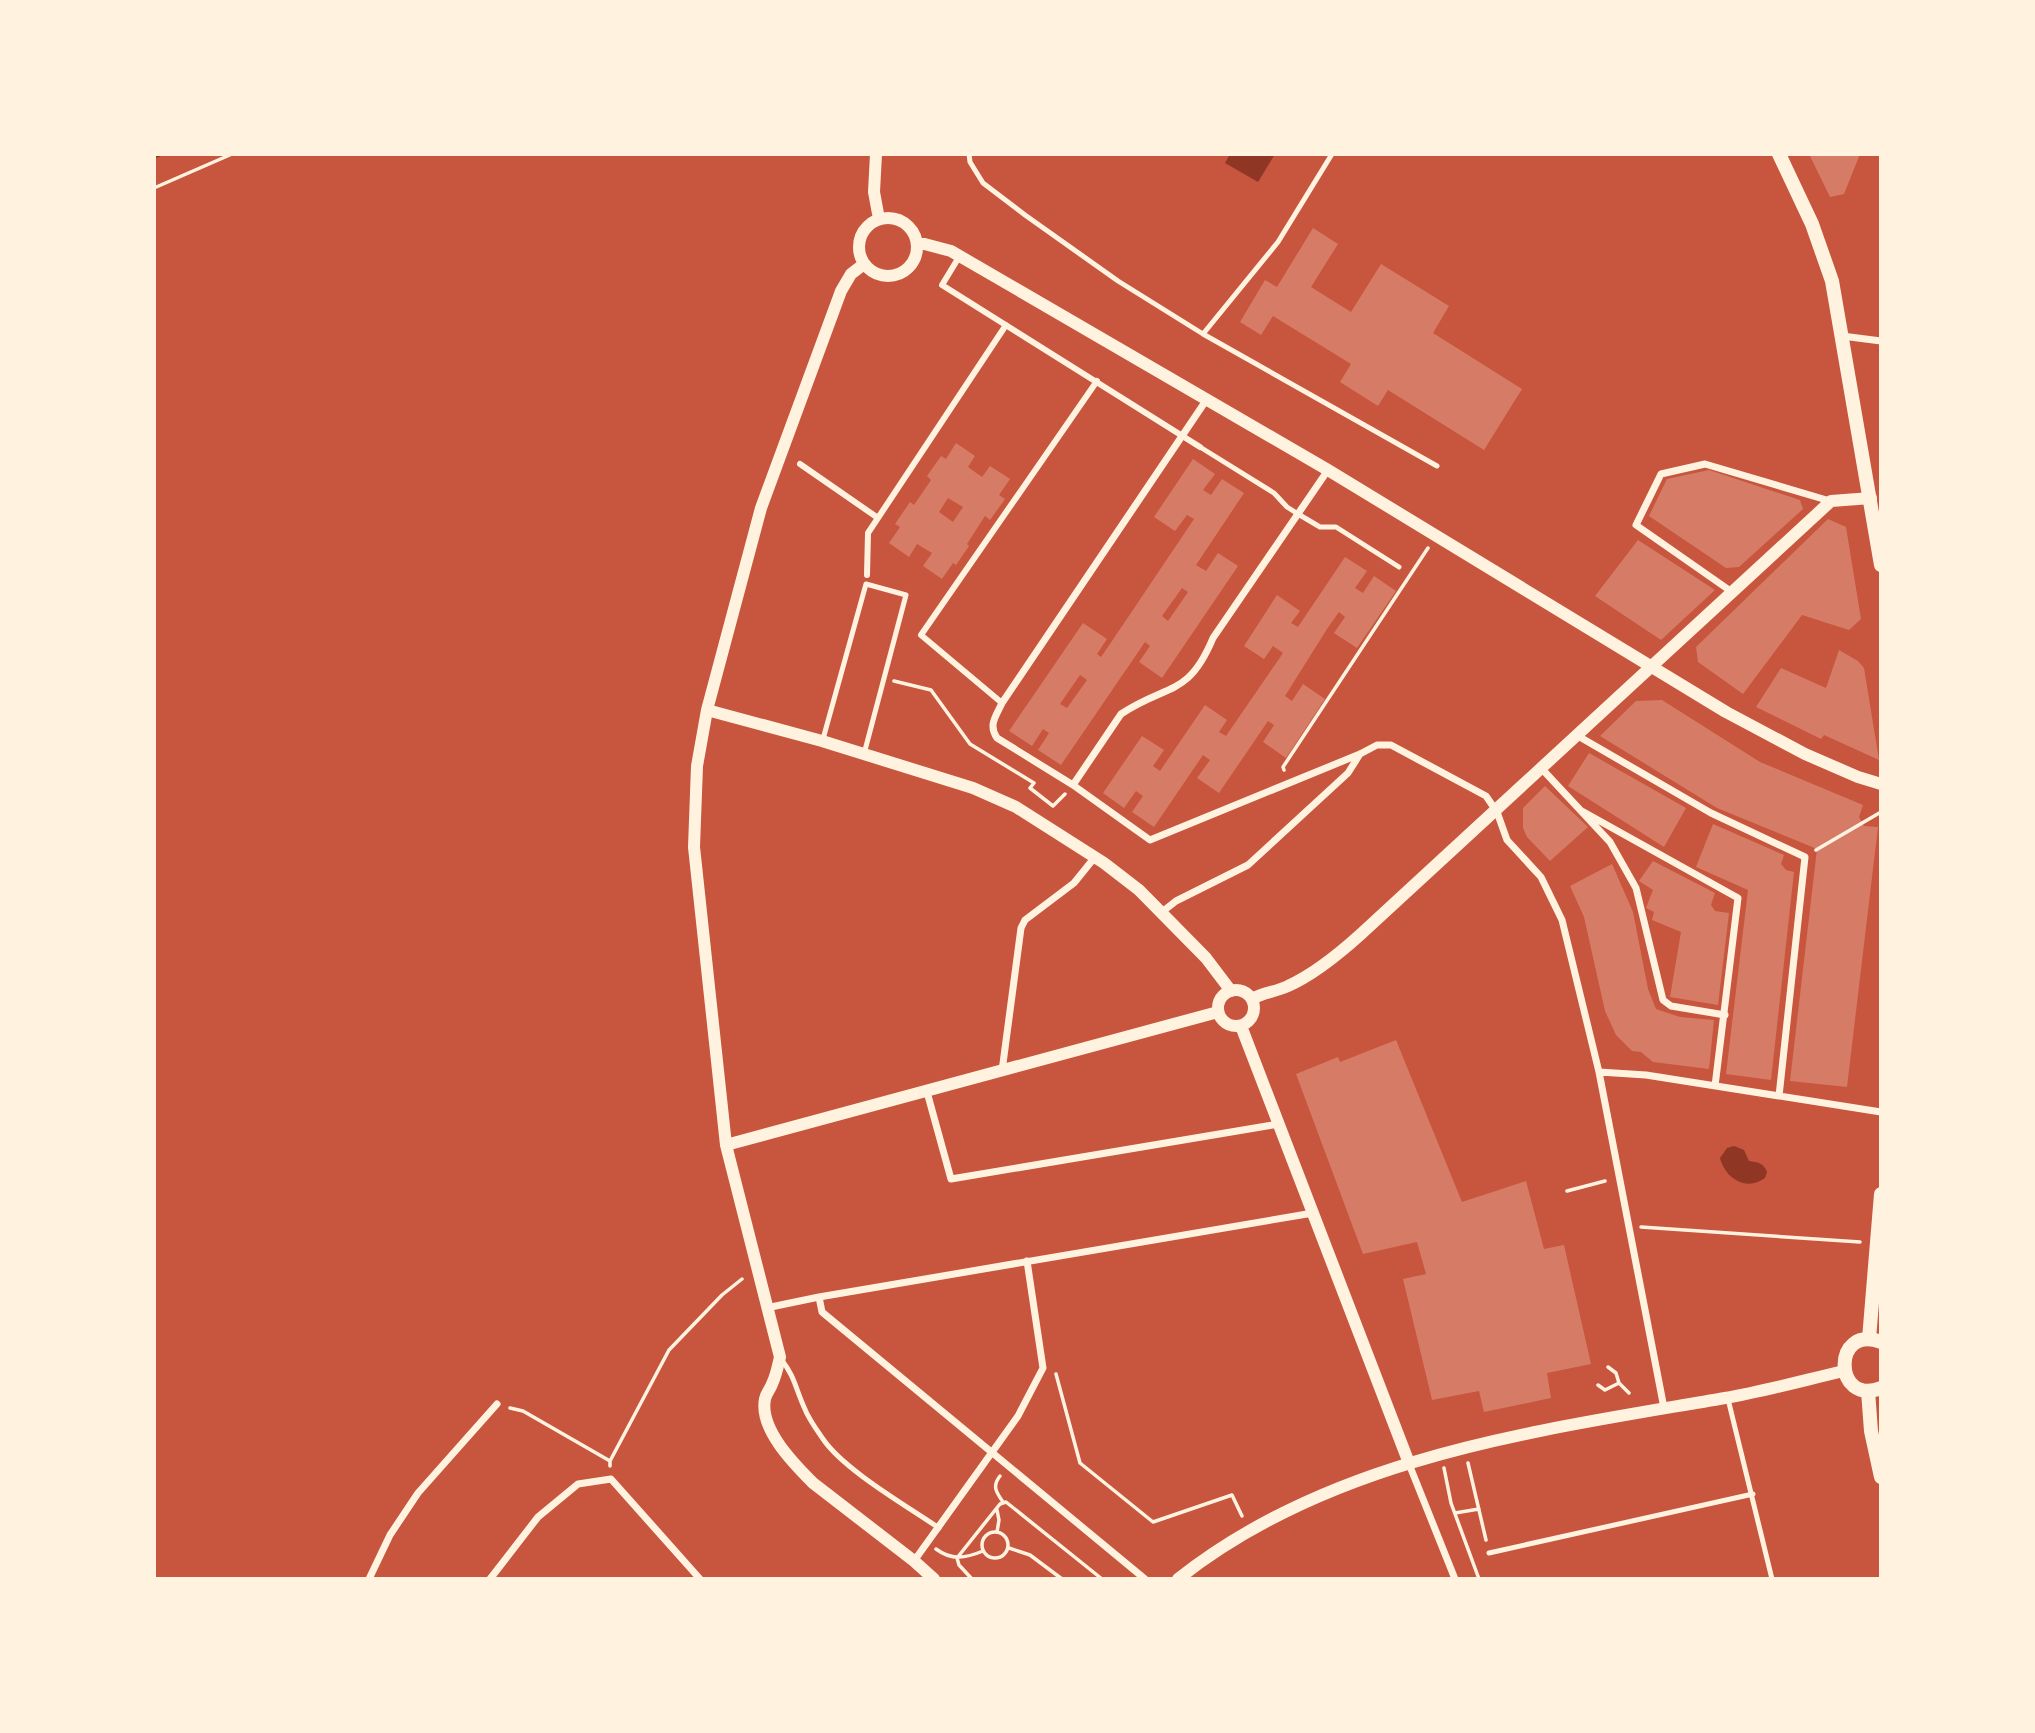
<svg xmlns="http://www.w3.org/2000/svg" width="2035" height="1733" font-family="Roboto,sans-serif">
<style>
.water{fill:#8f3625}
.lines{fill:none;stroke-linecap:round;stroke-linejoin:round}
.stream{stroke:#8f3625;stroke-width:6}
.building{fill:#d67c66;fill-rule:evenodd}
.path{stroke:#fff3e0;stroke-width:3.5}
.service{stroke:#fff3e0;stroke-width:5}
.pedestrian{stroke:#fff3e0;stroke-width:6}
.minor{stroke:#fff3e0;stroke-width:7}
.tertiary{stroke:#fff3e0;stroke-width:12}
.secondary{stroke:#fff3e0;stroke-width:14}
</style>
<rect width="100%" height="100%" fill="#c8553d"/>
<path class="water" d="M1230,154H1275L1258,182L1225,163Z
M1734,1146L1744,1150L1749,1161C1757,1162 1764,1163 1767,1172L1765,1178C1746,1192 1725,1178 1720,1158L1727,1148Z"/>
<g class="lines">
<path class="stream" d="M154,155L158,154"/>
</g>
<path class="building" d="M1809,154H1860L1844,194L1830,197Z
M1313,228L1338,244L1311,287L1351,312L1381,264L1449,306L1433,333L1522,389L1484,450L1388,390L1378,406L1340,382L1351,364L1273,316L1261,335L1240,322L1265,280L1277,287Z
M956,443L975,456L968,467L982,477L990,466L1010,479L999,495L1005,499L990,520L985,516L967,544L969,546L956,565L953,563L942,579L923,566L932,553L917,544L909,557L889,543L900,527L895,524L910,502L914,505L931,480L927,476L941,456L946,459ZM948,498L963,507L953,522L939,512Z
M1193,459L1215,474L1203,490L1211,495L1222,479L1244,493L1196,565L1206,571L1218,553L1238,566L1162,678L1139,662L1150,646L1145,642L1061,765L1038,750L1049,733L1043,729L1032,746L1009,731L1083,623L1107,639L1097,654L1101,657L1110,644L1194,519L1187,515L1175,531L1154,517ZM1182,588L1188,592L1168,621L1162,616ZM1080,675L1087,680L1067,708L1060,704Z
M1709,470L1800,500L1803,509L1739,567L1726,568L1649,516L1667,479Z
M1828,519L1846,527L1861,619L1849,630L1802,615L1743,694L1698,662L1696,647Z
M1638,540L1715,590L1661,640L1595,596Z
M1345,557L1367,571L1355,588L1363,593L1374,576L1396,591L1357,648L1334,633L1345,617L1339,612L1327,629L1285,696L1292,701L1303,684L1325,699L1286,758L1263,742L1274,725L1268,721L1219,793L1197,778L1210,760L1203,755L1154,827L1132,812L1143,796L1136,791L1124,808L1103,793L1142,736L1164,750L1153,766L1160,771L1205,705L1227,720L1219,732L1226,736L1283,653L1273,646L1264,659L1244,646L1277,595L1300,611L1291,623L1298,627Z
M1839,650L1858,661L1864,668L1879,760L1824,735L1821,739L1756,707L1781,668L1826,688Z
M1662,700L1760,762L1863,805L1859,817L1864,826L1878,827L1847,1087L1790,1081L1817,849L1717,808L1600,736L1636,701Z
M1589,753L1686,808L1664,847L1568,786Z
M1545,786L1588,827L1550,861L1527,837L1523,828V808Z
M1713,824L1784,855L1781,864L1786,870L1794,872L1771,1080L1726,1074L1748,890L1696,867Z
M1653,861L1715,893L1711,905L1715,911L1729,913L1718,1005L1670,997L1681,932L1652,920L1654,912L1646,908L1653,890L1639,881Z
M1612,864L1633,912L1648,989L1656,1009L1680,1017L1714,1020L1709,1069L1653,1062L1641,1052L1632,1051L1616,1035L1605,1011L1584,917L1570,886Z
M1396,1040L1462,1202L1526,1181L1544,1249L1564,1245L1591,1364L1547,1373L1551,1398L1484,1412L1479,1391L1432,1400L1403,1279L1426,1274L1417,1242L1363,1254L1296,1074L1338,1057L1340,1062Z"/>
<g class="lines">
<path class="path" d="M154,188L232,154
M894,681L931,690L970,744L1034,783L1030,788
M1284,770L1283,767L1428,548
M1030,788L1053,806L1065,794
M1816,850L1881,812
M1567,1191L1605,1181
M1641,1227L1860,1242
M1608,1367L1616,1373L1619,1383L1629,1393
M1056,1374L1080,1463L1153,1522L1232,1495L1242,1516
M1598,1385L1605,1390L1619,1383
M510,1408L523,1411L610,1461
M1468,1463L1486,1540
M610,1466V1461L669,1350L722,1295L742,1279
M1444,1468L1451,1503L1479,1579
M1000,1476C992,1486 996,1492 1003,1502
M997,1510L999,1520L997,1532
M1455,1513L1479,1509
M982 1545a13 13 0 1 1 26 0a13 13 0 1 1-26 0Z
M1009,1548L1030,1555L1062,1579
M936,1549C952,1561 966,1558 983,1551
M957,1558L1000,1504L1006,1502L1102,1579
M957,1558L959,1565L972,1579
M1066,1579H1068"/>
<path class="service" d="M969,154L970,162L983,183L1025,215L1118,281L1203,334L1278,242L1332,154
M1203,334L1437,466
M1200,447L1274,493L1287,507L1298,514L1320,527H1336L1399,567
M823,739L866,584L906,595L864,754
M781,1359C795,1377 795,1387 804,1407C808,1418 816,1429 823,1439C844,1470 907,1506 939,1528
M1728,1399L1772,1579
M1489,1553L1753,1494"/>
<path class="pedestrian" d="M959,257L942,285L1200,447
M800,464L878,518
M867,575L868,533L1006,325
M1002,703L921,635L1097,381"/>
<path class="minor" d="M1842,336L1881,341
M1207,399L1002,703C996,716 988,725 997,738L1073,785L1150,840L1360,754L1377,745H1391L1486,796L1497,812L1507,840L1541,877L1562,920L1599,1072L1664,1408
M1732,592L1636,525L1661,474L1705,464L1830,501
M1578,736L1711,813L1805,857L1779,1096
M1542,769L1610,842L1636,888L1663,1000L1671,1006L1725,1015
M1073,785L1121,714C1167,683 1188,698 1213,638L1328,470
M1580,810L1738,898L1715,1086
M1162,912L1176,901L1248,865L1348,773L1360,754
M1002,1071L1021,928L1025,920L1074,883L1095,857
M1599,1072L1646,1075L1881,1112
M927,1092L951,1179L1279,1124
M819,1297L822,1312L1145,1579
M766,1308L819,1297L1313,1213
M1409,1464L1455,1579
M914,1561L1018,1416L1043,1368L1027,1261
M369,1579L390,1535L418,1493L497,1404
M490,1579L538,1517L578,1484L611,1479L700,1579"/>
<path class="tertiary" d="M876,154L874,192L879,219
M859 247a29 29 0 1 1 58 0a29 29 0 1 1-58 0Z
M917,242L951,251L1328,470L1726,712L1805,754L1858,777L1881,784
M864,264L851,274L841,291L761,508L707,710L697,766L694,847L726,1145L780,1357C778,1366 776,1376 772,1384C770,1390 766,1393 765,1399C759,1429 794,1464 813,1483L914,1561L934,1579
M707,710L822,741L973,788L1016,807L1104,863L1139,890L1206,958L1231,991
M1218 1008a18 18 0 1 1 36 0a18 18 0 1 1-36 0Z
M1252,999C1264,992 1276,992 1288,986C1315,974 1340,953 1361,934L1831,501L1871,498
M1241,1026L1409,1463
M726,1145L1218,1012
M1178,1579C1333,1456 1536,1431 1725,1398C1765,1391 1805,1380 1844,1371"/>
<path class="secondary" d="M1779,154L1812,224L1832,281L1881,565
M1869,1339L1881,1194
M1881,1342C1832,1323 1833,1407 1881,1388
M1868,1391L1871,1431L1881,1477"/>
</g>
<rect width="2035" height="1733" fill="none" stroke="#fff3e0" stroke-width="312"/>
</svg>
